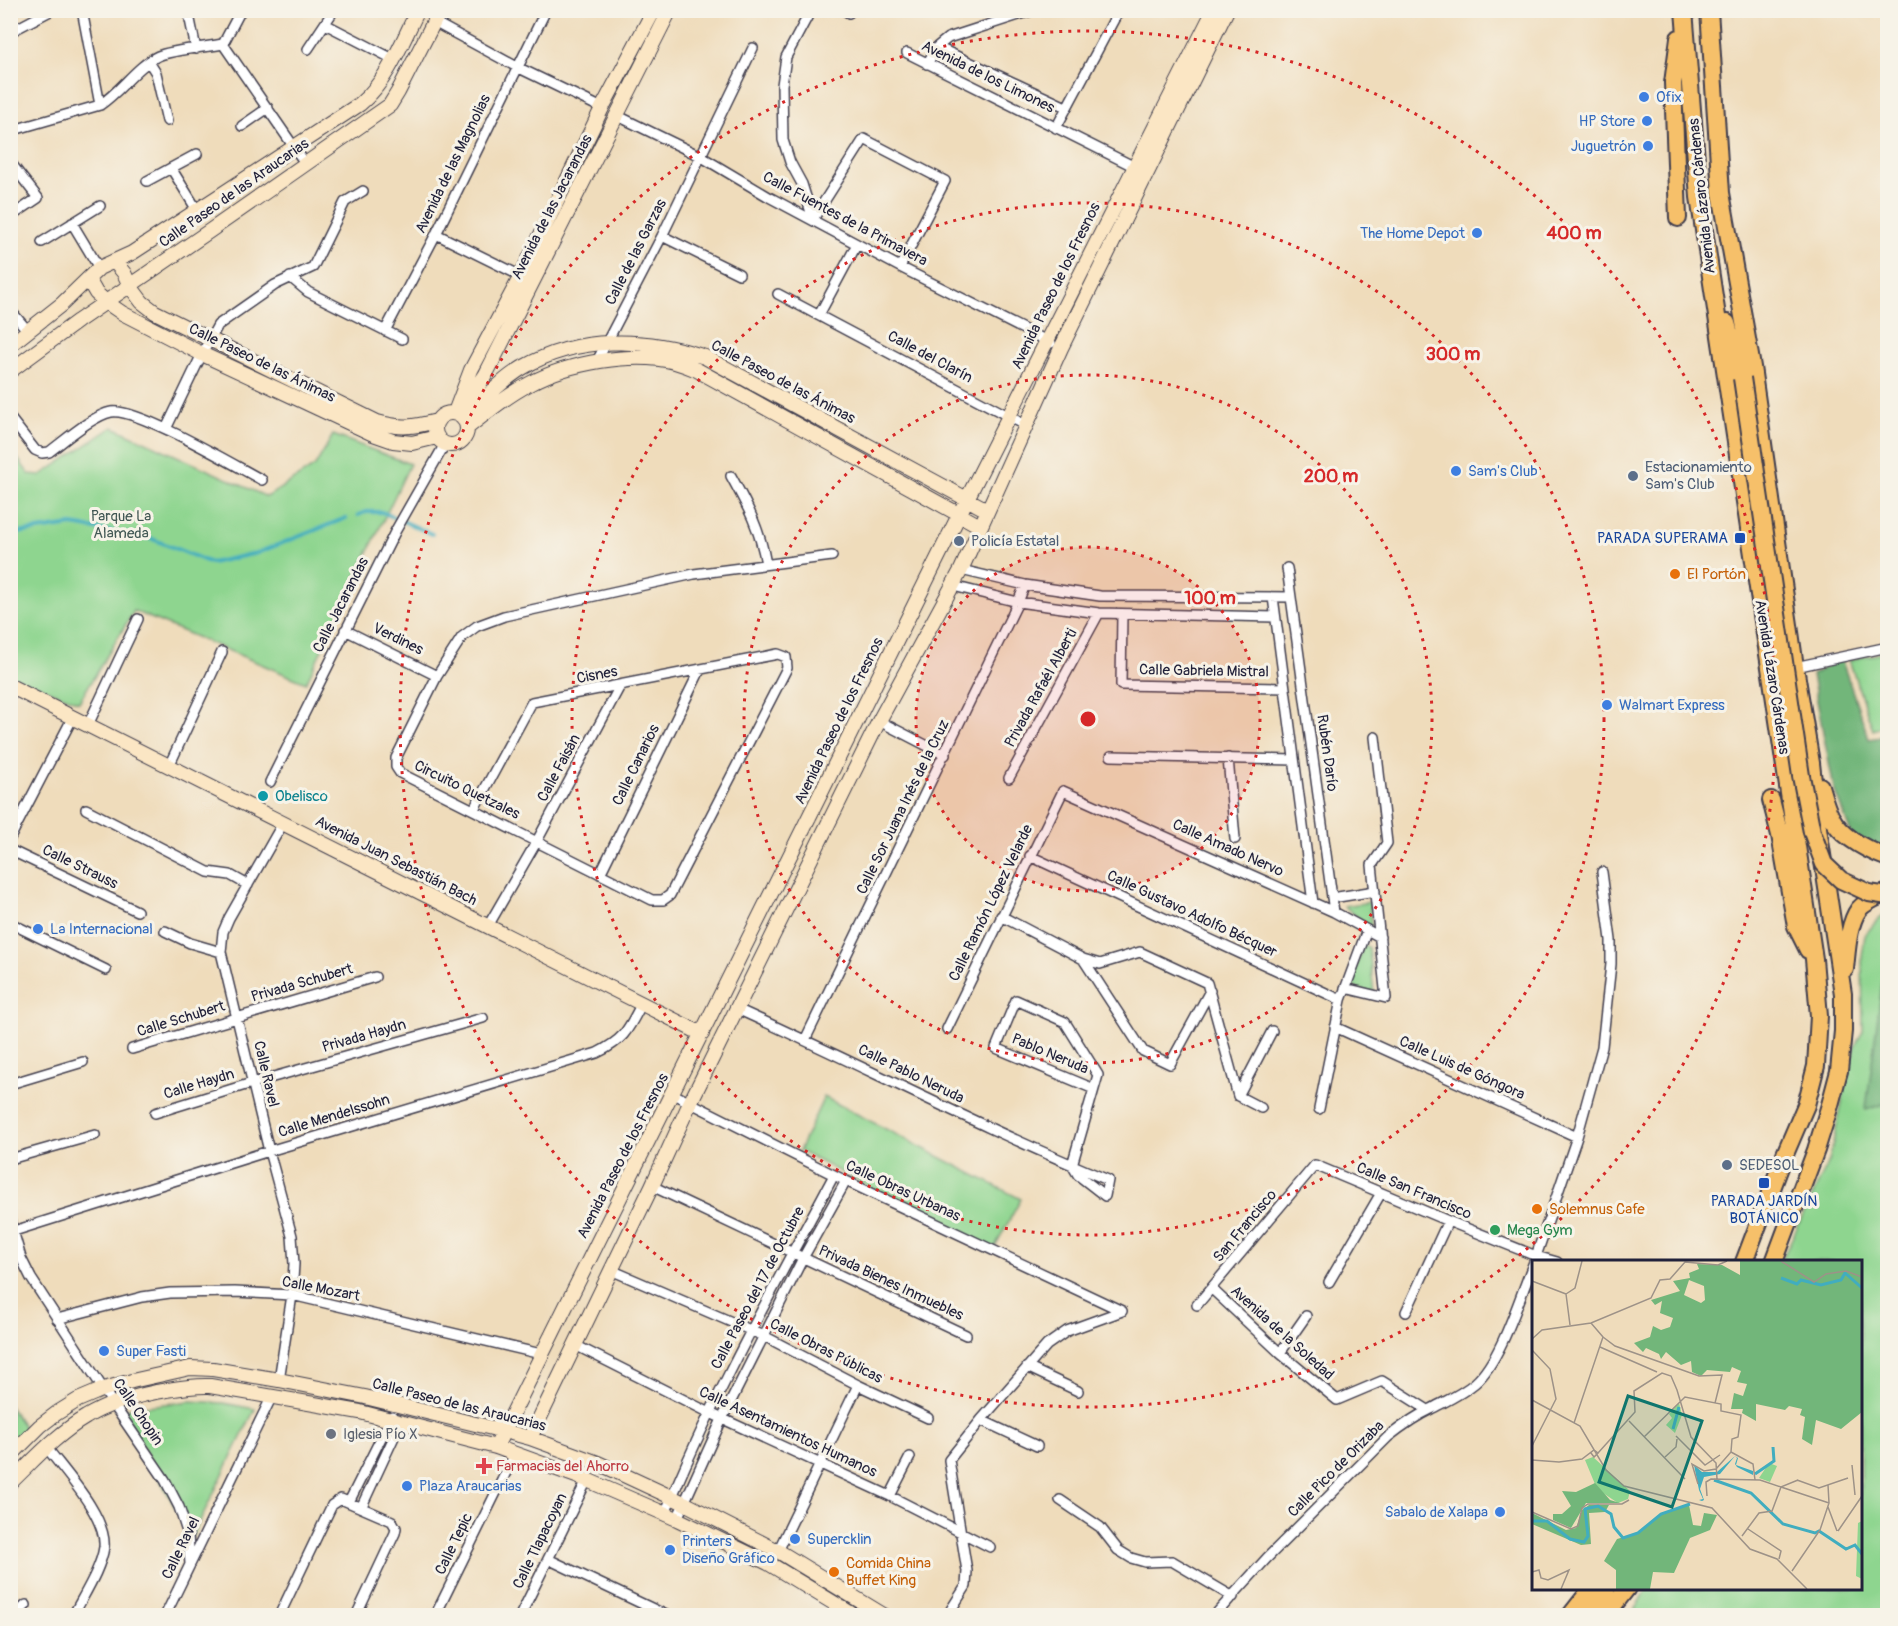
<svg xmlns="http://www.w3.org/2000/svg" width="1898" height="1626" font-family="Pangolin,sans-serif">
<style>
.green{fill:#8ed58f;stroke:#587c65;stroke-width:1.5}
.forest{fill:#72b67a;stroke:#4a6c5a;stroke-width:1.5}
.lines{fill:none;stroke-linecap:round;stroke-linejoin:round}
.stream{stroke:#41adbf;stroke-width:4}
.street-casing{stroke:#413e4e;stroke-width:12}
.secondary-casing{stroke:#413e4e;stroke-width:16}
.highway-casing{stroke:#413e4e;stroke-width:20}
.street{stroke:#fff;stroke-width:9}
.secondary{stroke:#fbe6c4;stroke-width:14}
.highway{stroke:#f6c06b;stroke-width:16}
.highway-bridge-casing{stroke:#413e4e;stroke-width:20;stroke-linecap:butt}
.highway-bridge{stroke:#f6c06b;stroke-width:16}
.ring{fill:none;stroke:#d62828;stroke-width:3;stroke-dasharray:3 6}
.shop-dot{fill:#3f7fe0;stroke:#f7f3e8;stroke-width:2}
.service-dot{fill:#5c6f8a;stroke:#f7f3e8;stroke-width:2}
.transit-dot{fill:#1a4fb4;stroke:#f7f3e8;stroke-width:2}
.food-dot{fill:#e8710a;stroke:#f7f3e8;stroke-width:2}
.culture-dot{fill:#0f9aa8;stroke:#f7f3e8;stroke-width:2}
.leisure-dot{fill:#2e9e5b;stroke:#f7f3e8;stroke-width:2}
.worship-dot{fill:#6b7280;stroke:#f7f3e8;stroke-width:2}
.health-dot{fill:#e0444e;stroke:#f7f3e8;stroke-width:2}
.labels{text-anchor:middle;dominant-baseline:central;stroke-width:6;stroke-linejoin:round;paint-order:stroke}
.street-label{font-size:15px;fill:#22223b;stroke:#f7f3e8}
.shop-label{font-size:15px;fill:#366cbe;stroke:#f7f3e8;text-anchor:start}
.service-label{font-size:15px;fill:#4e5e75;stroke:#f7f3e8;text-anchor:start}
.park-label{font-size:15px;fill:#425854;stroke:#f7f3e8}
.transit-label{font-size:15px;fill:#164399;stroke:#f7f3e8;text-anchor:end}
.food-label{font-size:15px;fill:#c56008;stroke:#f7f3e8;text-anchor:start}
.culture-label{font-size:15px;fill:#0d838f;stroke:#f7f3e8;text-anchor:start}
.leisure-label{font-size:15px;fill:#27864d;stroke:#f7f3e8;text-anchor:start}
.worship-label{font-size:15px;fill:#5b616d;stroke:#f7f3e8;text-anchor:start}
.health-label{font-size:15px;fill:#be3a42;stroke:#f7f3e8;text-anchor:start}
.inset-river{fill:none;stroke:#41adbf;stroke-width:3}
.inset-road{fill:none;stroke:#9d9288;stroke-width:1.5}
.view{fill:#0f766e;fill-opacity:0.15;stroke:#0f766e;stroke-width:3}
.inset-edge{fill:none;stroke:#22223b;stroke-width:3}
.centre{fill:#d62828;stroke:#f7f3e8;stroke-width:3}
.ring-label{font-size:18px;text-anchor:middle;font-weight:bold;fill:#d62828;stroke:#f7f3e8;stroke-width:6;stroke-linejoin:round;paint-order:stroke}
</style>
<rect width="100%" height="100%" fill="#f7f3e8"/>
<filter id="ink" filterUnits="userSpaceOnUse"><feTurbulence type="fractalNoise" baseFrequency=".0167" numOctaves="2"/><feDisplacementMap in="SourceGraphic" scale="12" xChannelSelector="R" yChannelSelector="G"/><feConvolveMatrix kernelMatrix="1 2 1 2 8 2 1 2 1" color-interpolation-filters="sRGB"/></filter>
<filter id="wash" filterUnits="userSpaceOnUse"><feTurbulence type="fractalNoise" baseFrequency=".008" numOctaves="4" result="noise"/><feDisplacementMap in="SourceGraphic" scale="24" xChannelSelector="R" yChannelSelector="G"/><feGaussianBlur stdDeviation="1.35" result="paint"/><feColorMatrix in="noise" values="0 0 0 0 0 0 0 0 0 0 0 0 0 0 0 0 0 1.4 0 .05"/><feComposite in="paint" operator="in"/></filter>
<g filter="url(#wash)">
<rect width="100%" height="100%" fill="#efdcbb"/>
<path class="green" d="M113,427L267,497L315,466L333,435L410,464L306,683L134,611L79,702L11,676L10,448L29,474L41,475Z
M1887,652V725L1873,730L1849,660Z
M1370,902L1371,928L1344,906Z
M1887,914V1615L1629,1616L1648,1589L1860,1588V1262L1781,1261L1829,1161L1854,1048L1863,1031L1862,956L1865,935L1878,919Z
M1363,944L1369,948L1374,994L1350,986Z
M824,1097L1021,1199L993,1250L799,1151Z
M190,1401L223,1403L255,1409L191,1539L183,1522L122,1409Z
M10,1407L27,1431L10,1448Z"/>
<path class="forest" d="M1841,658L1869,739L1887,736V850L1852,836L1834,789L1812,675Z
M1887,945V1103L1866,1110V1109Z"/>
<g class="lines">
<path class="stream" d="M358,515L366,512H382L432,534
M10,534L72,525L150,538L211,563L257,553L346,518"/>
</g>
</g>
<g filter="url(#ink)">
<g class="lines">
<g class="street-casing">
<path id="street" d="M82,10L100,105
M188,10L196,49
M811,10L786,57L782,85L783,140L790,162L802,184L813,219
M844,10L849,13
M434,22L517,67L602,108
M325,24L393,59
M10,32L52,10
M223,44L305,163
M223,44L241,10
M937,47L1066,107
M308,49L334,10
M907,53L1139,169
M149,62L156,73L167,121
M927,64L937,47L948,38L1034,10
M616,115L700,156L769,197L900,267L1051,343
M242,126L268,108
M1056,128L1119,10
M10,131L100,105C121,91 137,66 158,56C171,50 207,47 223,44
M10,162L38,198L10,217
M171,168L197,210
M147,181L197,154
M813,219L864,139L945,181L900,267
M72,223L99,268
M436,234L521,276
M662,236L739,274
M42,242L100,206
M290,277L308,292L402,339
M778,294L1027,426
M10,310L28,331
M819,315L857,244
M385,331L436,234L546,10
M597,361L662,236L753,48
M10,418L35,450L42,453L49,452C64,441 94,415 111,412C136,407 234,465 262,480
M166,429L202,354L218,325L275,285L313,267L345,202L363,191
M731,476C748,507 760,529 766,564
M1287,568L1334,912
M961,570L1025,585L1100,596L1291,597
M953,586L1018,602L1099,613L1275,617
M1273,597L1313,903
M1122,614L1121,685L1285,688
M345,630L437,676
M1795,667L1888,647
M879,721L945,755
M88,725L138,619
M1111,756L1294,760
M1228,758L1235,839
M169,766L222,652
M1009,778L1099,613
M270,782L396,530L445,444
M86,809L208,872L230,875L248,885
M474,809L532,702L778,654L786,657L787,668L670,895L663,900H652L400,773L396,767V758L437,676L462,637L477,626L504,616L694,574L832,556
M10,838L73,717
M10,850L137,911
M1030,856L1341,1000
M600,874L700,670
M1332,898L1375,891
M1001,916L1083,959L1100,964L1140,952L1207,983L1238,1096L1261,1108
M10,923L106,970
M488,926L537,841L620,686
M165,931L190,943L221,952
M1083,959L1143,1051L1170,1064L1210,991
M1345,988L1386,998L1372,865L1387,843L1375,737
M737,1009C861,1065 982,1128 1108,1180L1105,1196L1078,1175L1072,1165L1098,1075L1065,1022L1016,1000L996,1048L1094,1089
M1335,1027L1577,1137
M947,1029L1063,791L1334,912L1380,937
M805,1040L1018,602L1025,585
M132,1049L375,977
M10,1084L83,1062
M673,1094L846,1181L1122,1311
M1238,1096L1272,1031
M1319,1109L1341,1000L1367,930
M155,1113L252,1083L483,1018
M10,1159L95,1135
M652,1186L966,1335
M10,1220L21,1258L31,1278L113,1404L165,1480L179,1507L188,1535L190,1564
M14,1231L269,1151L597,1053C625,1039 628,1030 642,1003
M1535,1259L1577,1137L1602,1047L1611,964V940L1602,872
M611,1270L764,1336L858,1385L928,1418
M1329,1282L1381,1193
M1212,1289L1280,1353L1337,1400L1382,1381L1428,1410
M1197,1305L1315,1165L1448,1221L1536,1256L1557,1262
M1406,1312L1448,1221
M57,1319L142,1297L170,1293L235,1292L292,1295L541,1354
M575,1345L710,1413L890,1496L990,1547
M1280,1353L1306,1316
M1027,1367L1078,1391
M279,1380L292,1295L294,1264L292,1236L269,1151L221,952L223,932L229,918L283,823
M981,1420L1037,1446
M47,1448C65,1472 107,1517 104,1547C101,1569 83,1596 73,1616
M890,1496L910,1457
M1060,1500L1100,1527L1118,1550L1131,1558L1145,1562L1172,1561L1233,1597
M349,1502L392,1416
M361,1508L401,1422
M665,1514C712,1397 775,1286 834,1175
M677,1519L722,1419L803,1258L846,1181
M778,1551L858,1385
M548,1559L668,1616
M14,1616L26,1605
M165,1616L272,1396
M279,1616L332,1505L341,1499L392,1521L396,1528L395,1533L356,1616
M435,1616L515,1454
M520,1616L587,1480
M947,1616L966,1586L967,1571L949,1460L981,1420L1047,1345L1067,1331L1122,1311
M1214,1616L1267,1558L1388,1437C1402,1426 1416,1416 1431,1409C1446,1401 1462,1394 1475,1383C1501,1361 1520,1296 1534,1262"/>
</g>
<g class="secondary-casing">
<path id="secondary" d="M114,261L124,273L130,286L142,302L155,312L377,422C401,429 413,427 437,421
M88,279L96,293L106,302L122,313L202,354L373,434L393,441L412,443L437,437
M10,345L62,304L99,268L132,253L360,104C388,80 402,42 418,10
M10,371L78,321L211,230L390,105L398,92L440,10
M455,412L471,370L521,276L602,108L654,10
M435 429a16 16 0 1 1 32 0a16 16 0 1 1-32 0Z
M460,414L486,374L670,10
M463,419C482,402 500,381 522,368C578,335 645,337 705,357L987,510
M467,428C487,412 508,395 531,383C568,363 633,351 675,362C682,364 690,367 697,370L980,526
M10,686L702,1034
M530,1438L652,1186L690,1103L879,721L961,570L1061,348L1227,10
M496,1447L967,499L1214,10
M10,1456L40,1426L57,1413L78,1400L104,1389L132,1381L190,1368L213,1369L279,1380L365,1397L504,1431L530,1438L598,1463L684,1503L778,1551L885,1616
M10,1483C34,1460 57,1434 86,1417C107,1404 132,1397 156,1392C175,1389 191,1385 210,1386L360,1412L496,1447L587,1480L677,1519L768,1563L855,1616"/>
</g>
<g class="highway-casing">
<path id="highway" d="M1684,10L1699,197L1814,959L1819,1016L1816,1066L1806,1105L1785,1154L1744,1262
M1709,10L1721,193L1752,367L1795,667L1811,763L1818,828L1843,994V1031L1839,1071L1830,1105L1816,1150L1774,1262
M1678,218L1673,83L1679,38
M1727,323L1742,378
M1820,786C1823,796 1826,808 1831,817C1842,838 1867,850 1888,858
M1771,800L1780,835L1796,926L1808,950
M1845,969C1847,951 1848,924 1859,909C1866,901 1878,897 1888,892
M1570,1616L1592,1588
M1586,1616L1607,1588
M1605,1616L1627,1588"/>
</g>
<use href="#street" class="street"/>
<use href="#secondary" class="secondary"/>
<use href="#highway" class="highway"/>
<g class="highway-bridge-casing">
<path id="highway-bridge" d="M1742,378L1801,776L1812,832L1824,864L1841,880L1869,893L1888,896"/>
</g>
<use href="#highway-bridge" class="highway-bridge"/>
</g>
</g>
<circle cx="1088" cy="719" r="172" fill="#d62828" fill-opacity=".12"/>
<g class="ring">
<circle cx="1088" cy="719" r="172"/>
<circle cx="1088" cy="719" r="344"/>
<circle cx="1088" cy="719" r="516"/>
<circle cx="1088" cy="719" r="688"/>
</g>
<g class="shop-dot">
<circle cx="1644" cy="97" r="6"/>
<circle cx="1647" cy="121" r="6"/>
<circle cx="1648" cy="146" r="6"/>
<circle cx="1477" cy="233" r="6"/>
<circle cx="1456" cy="471" r="6"/>
<circle cx="1607" cy="705" r="6"/>
<circle cx="38" cy="929" r="6"/>
<circle cx="104" cy="1351" r="6"/>
<circle cx="407" cy="1486" r="6"/>
<circle cx="1500" cy="1512" r="6"/>
<circle cx="795" cy="1539" r="6"/>
<circle cx="670" cy="1550" r="6"/>
</g>
<g class="service-dot">
<circle cx="1633" cy="476" r="6"/>
<circle cx="959" cy="541" r="6"/>
<circle cx="1727" cy="1165" r="6"/>
</g>
<g class="transit-dot">
<rect x="1734" y="532" width="12" height="12" rx="3"/>
<rect x="1758" y="1177" width="12" height="12" rx="3"/>
</g>
<g class="food-dot">
<circle cx="1675" cy="574" r="6"/>
<circle cx="1537" cy="1209" r="6"/>
<circle cx="834" cy="1572" r="6"/>
</g>
<circle class="culture-dot" cx="263" cy="796" r="6"/>
<circle class="leisure-dot" cx="1495" cy="1230" r="6"/>
<circle class="worship-dot" cx="331" cy="1434" r="6"/>
<path class="health-dot" d="M481 1457h6v6h6v6h-6v6h-6v-6h-6v-6h6z"/>
<g class="labels">
<g class="street-label">
<text transform="translate(988 77) rotate(26)">Avenida de los Limones</text>
<text transform="translate(453 164) rotate(-64)">Avenida de las Magnolias</text>
<text transform="translate(234 193) rotate(-35)">Calle Paseo de las Araucarias</text>
<text transform="translate(1702 196) rotate(-96)">Avenida Lázaro Cárdenas</text>
<text transform="translate(552 207) rotate(-63)">Avenida de las Jacarandas</text>
<text transform="translate(845 219) rotate(28)">Calle Fuentes de la Primavera</text>
<text transform="translate(636 252) rotate(-63)">Calle de las Garzas</text>
<text transform="translate(1056 286) rotate(-64)">Avenida Paseo de los Fresnos</text>
<text transform="translate(930 357) rotate(28)">Calle del Clarín</text>
<text transform="translate(262 363) rotate(26)">Calle Paseo de las Ánimas</text>
<text transform="translate(783 382) rotate(28)">Calle Paseo de las Ánimas</text>
<text transform="translate(341 605) rotate(-63)">Calle Jacarandas</text>
<text transform="translate(398 639) rotate(26)">Verdines</text>
<text transform="translate(1204 671) rotate(1)">Calle Gabriela Mistral</text>
<text transform="translate(597 675) rotate(-11)">Cisnes</text>
<text transform="translate(1772 677) rotate(81)">Avenida Lázaro Cárdenas</text>
<text transform="translate(1041 688) rotate(-61)">Privada Rafaél Alberti</text>
<text transform="translate(839 721) rotate(-64)">Avenida Paseo de los Fresnos</text>
<text transform="translate(1327 753) rotate(82)">Rubén Darío</text>
<text transform="translate(636 765) rotate(-64)">Calle Canarios</text>
<text transform="translate(559 768) rotate(-62)">Calle Faisán</text>
<text transform="translate(467 790) rotate(26)">Circuito Quetzales</text>
<text transform="translate(903 807) rotate(-64)">Calle Sor Juana Inés de la Cruz</text>
<text transform="translate(1228 848) rotate(24)">Calle Amado Nervo</text>
<text transform="translate(396 861) rotate(27)">Avenida Juan Sebastián Bach</text>
<text transform="translate(80 867) rotate(26)">Calle Strauss</text>
<text transform="translate(991 903) rotate(-64)">Calle Ramón López Velarde</text>
<text transform="translate(1192 914) rotate(25)">Calle Gustavo Adolfo Bécquer</text>
<text transform="translate(302 983) rotate(-16)">Privada Schubert</text>
<text transform="translate(181 1019) rotate(-17)">Calle Schubert</text>
<text transform="translate(364 1036) rotate(-16)">Privada Haydn</text>
<text transform="translate(1050 1054) rotate(23)">Pablo Neruda</text>
<text transform="translate(1462 1068) rotate(24)">Calle Luis de Góngora</text>
<text transform="translate(266 1074) rotate(77)">Calle Ravel</text>
<text transform="translate(911 1074) rotate(26)">Calle Pablo Neruda</text>
<text transform="translate(199 1084) rotate(-17)">Calle Haydn</text>
<text transform="translate(334 1116) rotate(-17)">Calle Mendelssohn</text>
<text transform="translate(623 1156) rotate(-63)">Avenida Paseo de los Fresnos</text>
<text transform="translate(903 1191) rotate(25)">Calle Obras Urbanas</text>
<text transform="translate(1414 1191) rotate(23)">Calle San Francisco</text>
<text transform="translate(1245 1226) rotate(-50)">San Francisco</text>
<text transform="translate(891 1283) rotate(25)">Privada Bienes Inmuebles</text>
<text transform="translate(758 1288) rotate(-62)">Calle Paseo del 17 de Octubre</text>
<text transform="translate(321 1289) rotate(11)">Calle Mozart</text>
<text transform="translate(1282 1333) rotate(42)">Avenida de la Soledad</text>
<text transform="translate(826 1351) rotate(27)">Calle Obras Públicas</text>
<text transform="translate(459 1405) rotate(14)">Calle Paseo de las Araucarias</text>
<text transform="translate(138 1412) rotate(56)">Calle Chopin</text>
<text transform="translate(788 1432) rotate(25)">Calle Asentamientos Humanos</text>
<text transform="translate(1336 1469) rotate(-45)">Calle Pico de Orizaba</text>
<text transform="translate(540 1541) rotate(-64)">Calle Tlapacoyan</text>
<text transform="translate(454 1544) rotate(-64)">Calle Tepic</text>
<text transform="translate(181 1548) rotate(-64)">Calle Ravel</text>
</g>
<g class="shop-label">
<text x="1656" y="97">Ofix</text>
<text x="1635" y="121" text-anchor="end">HP Store</text>
<text x="1636" y="146" text-anchor="end">Juguetrón</text>
<text x="1465" y="233" text-anchor="end">The Home Depot</text>
<text x="1468" y="471">Sam's Club</text>
<text x="1619" y="705">Walmart Express</text>
<text x="50" y="929">La Internacional</text>
<text x="116" y="1351">Super Fasti</text>
<text x="419" y="1486">Plaza Araucarias</text>
<text x="1488" y="1512" text-anchor="end">Sabalo de Xalapa</text>
<text x="807" y="1539">Supercklin</text>
<text x="682" y="1541">Printers<tspan x="682" dy="17">Diseño Gráfico</tspan></text>
</g>
<g class="service-label">
<text x="1645" y="467">Estacionamiento<tspan x="1645" dy="17">Sam's Club</tspan></text>
<text x="971" y="541">Policía Estatal</text>
<text x="1739" y="1165">SEDESOL</text>
</g>
<g class="park-label">
<text x="121" y="516">Parque La<tspan x="121" dy="17">Alameda</tspan></text>
</g>
<g class="transit-label">
<text x="1728" y="538">PARADA SUPERAMA</text>
<text x="1764" y="1201" text-anchor="middle">PARADA JARDÍN<tspan x="1764" dy="17">BOTÁNICO</tspan></text>
</g>
<g class="food-label">
<text x="1687" y="574">El Portón</text>
<text x="1549" y="1209">Solemnus Cafe</text>
<text x="846" y="1563">Comida China<tspan x="846" dy="17">Buffet King</tspan></text>
</g>
<g class="culture-label">
<text x="275" y="796">Obelisco</text>
</g>
<g class="leisure-label">
<text x="1507" y="1230">Mega Gym</text>
</g>
<g class="worship-label">
<text x="343" y="1434">Iglesia Pío X</text>
</g>
<g class="health-label">
<text x="496" y="1466">Farmacias del Ahorro</text>
</g>
</g>
<g transform="translate(1532 1260)">
<rect width="330" height="330" fill="#efdcbb"/>
<path d="M147,143L150,155L143,173L134,165L140,158L137,154ZM61,197L98,231L96,239L86,243L65,229L53,200ZM237,203L245,206L238,222L227,218ZM330,261V319L324,316L326,263Z" fill="#8ed58f"/>
<path d="M208,1H330V152L309,169L284,160L280,185L270,179L273,157L268,155L270,149L257,146L253,150L224,144V161L210,153L211,149H199L202,133L211,136L215,124L205,122L209,111L200,107L198,112L175,110L169,116L160,112L159,101L149,105L134,92L129,99L127,94L114,88L111,92L102,83L118,77L121,66L129,70L138,67L141,58L128,53L130,41L123,45L119,40L148,31L141,21L158,18L157,13L167,9L165,4L190,5L208,15ZM157,20L172,26L173,40L169,43L152,35ZM63,223L78,240L88,243H54L39,268L21,260V254H30L39,246L30,231L44,232ZM57,245H77L73,252L57,253L59,284L49,285L0,264V253L34,270L44,268L50,250ZM157,245L161,265L169,266L172,253L185,255L178,270L158,278L142,313L121,312L118,329H84V310L72,301L85,279L106,273L128,254Z" fill="#72b67a" fill-rule="evenodd"/>
<path d="M203,196L188,214L172,217L168,229L172,240L170,241L167,240L171,239L167,230L162,205L170,212H185L203,196L206,198L204,205L221,211V215L205,207L203,204L205,198Z" fill="#41adbf"/>
<path class="inset-river" d="M249,18L265,24L269,20L289,25L309,20L313,13L330,28M141,169L147,147M223,214L242,201L241,187M182,220L219,233L251,264L283,273L287,271L314,289L323,285L330,294M0,261H15L38,279L52,282L56,276L53,249L66,246L79,254L82,267L91,278L106,273L129,254L158,244"/>
<path class="inset-road" d="M249,1L282,22L294,14L314,11L330,17M0,21L34,34M34,34L43,28L50,1M34,34L38,65M71,77L83,86L167,116L190,115L183,143M0,79L10,70L59,63L119,38L128,20L138,19L153,2L186,5L195,1M68,87L125,112M0,90L18,109L24,139L0,186M0,140L48,166L74,210L92,226L180,248L218,289L245,299L275,329M97,161L153,219M42,163L71,77L59,63M144,176L173,205L188,195M112,177L153,137L189,144V151L209,155L206,177L200,179L199,192L184,209L172,211L160,204L166,224M199,192L221,204L223,220M66,193L103,152L102,131L130,113L139,116L145,130L159,177L184,203L185,219M133,197L144,187L145,179M0,200L27,202L50,199L62,190L66,193L62,197L59,193M320,205L323,235M265,220L287,228L316,218M175,236L174,222L179,219L228,220L249,227L266,220M296,247L305,271M0,252L39,269L46,266L50,248L56,244H90L97,240M216,269L249,291L247,299M306,271L330,236M210,276L227,253L240,251L249,227L297,243M260,311L288,270L297,243L296,225M0,312L7,310L9,318L16,320L37,310L29,329"/>
<path class="view" d="M96,136L170,161L140,247L67,222Z"/>
<rect width="330" height="330" class="inset-edge"/>
</g>
<circle cx="1088" cy="719" r="9" class="centre"/>
<g class="ring-label">
<text x="1574" y="239">400 m</text>
<text x="1453" y="360">300 m</text>
<text x="1331" y="482">200 m</text>
<text x="1210" y="604">100 m</text>
</g>
<rect width="1898" height="1626" fill="none" stroke="#f7f3e8" stroke-width="36"/>
</svg>
